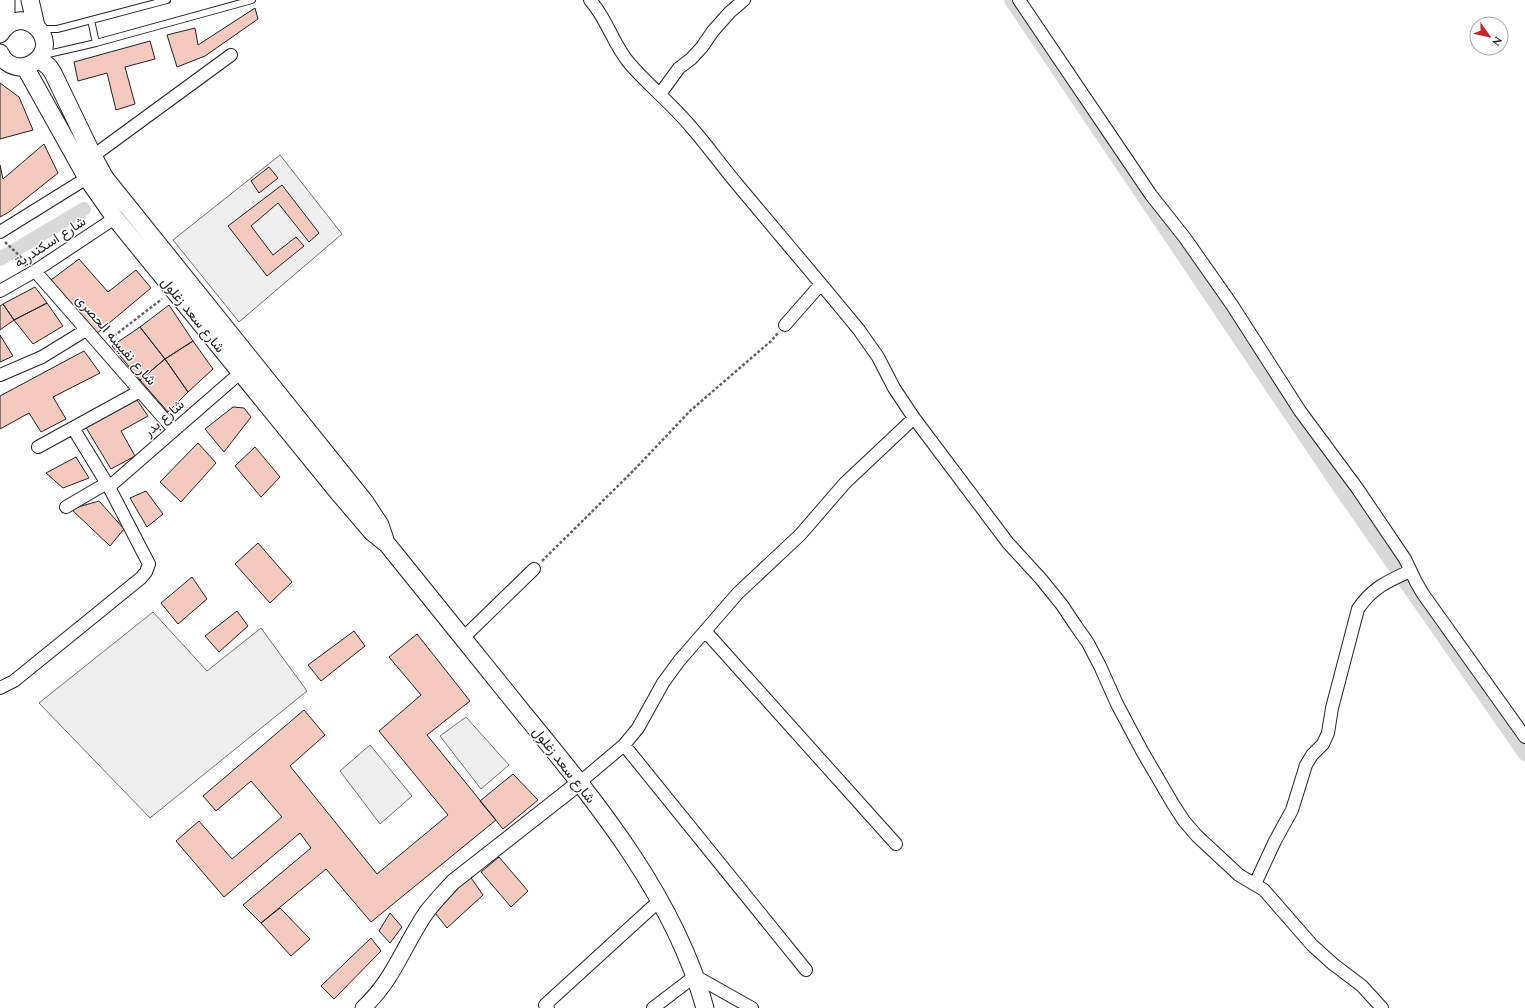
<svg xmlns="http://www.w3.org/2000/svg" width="1525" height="1008" font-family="Spectral,Vazirmatn,serif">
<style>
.green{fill:#eee;stroke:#6f6f6f}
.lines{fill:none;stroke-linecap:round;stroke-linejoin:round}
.canal{stroke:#d9d9d9;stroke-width:14}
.building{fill:#f3c9c0;stroke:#222}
.service-casing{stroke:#222;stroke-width:8}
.minor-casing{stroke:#222;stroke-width:14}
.tertiary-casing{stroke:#222;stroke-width:17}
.secondary-casing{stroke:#222;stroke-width:19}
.path{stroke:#646464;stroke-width:2.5;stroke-dasharray:3 2;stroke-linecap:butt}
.service{stroke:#fff;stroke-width:6}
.minor{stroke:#fff;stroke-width:12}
.tertiary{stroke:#fff;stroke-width:15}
.secondary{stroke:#fff;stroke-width:17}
.labels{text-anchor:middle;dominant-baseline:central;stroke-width:3;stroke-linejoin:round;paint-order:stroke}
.street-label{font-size:14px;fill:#222;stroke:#fff}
</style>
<rect width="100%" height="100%" fill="#fff"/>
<path class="green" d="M280,155L342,234L239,322L173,240Z
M153,612L207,671L261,628L307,691L150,818L39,703Z
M466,717L509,765L481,789L440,736Z
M370,745L412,796L380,824L340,771Z"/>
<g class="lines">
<path class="canal" d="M1011,0L1342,491L1525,754
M0,259L84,209"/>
</g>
<path class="building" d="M255,8L258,19L205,56L177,67L167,35L195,28L198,45Z
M150,41L155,59L125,67L135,104L116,110L107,73L78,81L74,62Z
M0,83L19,97L33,130L0,139Z
M44,144L58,173L9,212L0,217V165L3,179Z
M269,167L278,178L259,193L251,181Z
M282,185L319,233L309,242L278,203L251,226L273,255L296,237L304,246L267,276L228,226Z
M79,259L108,292L136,270L151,288L96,334L51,280Z
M35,287L47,303L14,320L3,304Z
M47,303L63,326L33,344L14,320Z
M3,304L14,320L0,330V306Z
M169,305L193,341L165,359L140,327Z
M140,327L165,359L140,380L112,346Z
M0,335L13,356L0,362Z
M193,341L213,369L188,392L165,359Z
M84,351L100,373L53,397L66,419L41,432L29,413L0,429V396Z
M165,359L188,392L168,412L140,380Z
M135,397L148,416L121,431L135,456L111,469L85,426Z
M233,407L244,408L251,417L224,452L205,429Z
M198,443L216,463L181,502L160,482Z
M255,447L280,477L261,497L235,466Z
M76,457L89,478L63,488L46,473Z
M146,491L163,514L147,527L130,498Z
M99,501L124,529L110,546L71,509Z
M258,543L292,582L270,603L235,564Z
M192,577L207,599L178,624L161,603Z
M237,611L248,626L219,652L205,636Z
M354,631L365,646L321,681L308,665Z
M417,634L470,701L427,735L496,820L371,922L326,869L261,923L243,905L311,848L300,833L224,897L176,841L199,821L232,859L282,817L251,781L216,811L203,796L304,710L325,735L290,766L377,874L448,815L379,731L421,695L389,657Z
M513,774L538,800L503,829L480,801Z
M499,857L528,891L511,907L481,872Z
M469,875L483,895L447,928L432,909Z
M280,908L310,939L291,956L261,923Z
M390,913L402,927L390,943L379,931Z
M371,938L381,951L334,999L321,986Z"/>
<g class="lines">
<g class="service-casing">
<path id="service" d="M91,20L96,43
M41,29H57L65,27L167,0
M44,55L96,43L252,0"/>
</g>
<g class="minor-casing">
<path id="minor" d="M590,0C608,20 613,45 630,64C649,86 672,104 691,127C707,145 721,165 737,184C777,232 819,281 859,330L878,357L894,388L914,418L1008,543L1041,579L1062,605L1076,626L1088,643L1100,666L1117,704L1142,751L1173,804L1184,821L1197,836L1239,875L1264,890L1312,945L1333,964L1362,986L1382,1008
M1019,0L1151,195L1185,238L1232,305L1300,411L1357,488L1405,559L1416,582L1423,594L1525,737
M660,94L679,68L691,59L702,47L713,31L730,12L744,0
M93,156L231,55
M0,232L87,178
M35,271L174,430
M0,291L35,271L115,218
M785,325L821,284
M0,375L42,357L86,330
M38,447L140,391
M109,487L240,373
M66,507L107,483
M706,632L896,844
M463,638L534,569
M0,688L14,681L141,578L146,572L149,564L109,487L73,428
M624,745L806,970
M579,783L624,745L638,728L663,683L679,661L738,593L800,535L845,483L914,418
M1255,884L1275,841L1292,810L1306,765L1312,755L1323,744L1328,733L1332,708L1358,609C1372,588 1388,581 1410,571
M548,1008L545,1005L659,901
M653,1008L695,976L752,1008"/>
</g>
<g class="tertiary-casing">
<path id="tertiary" d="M363,1008C393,981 404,945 426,913C434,902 444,892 453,882L579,783"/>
</g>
<g class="secondary-casing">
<path id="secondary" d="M30,0L36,26
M4,28L6,17V0
M0,34C22,0 62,40 36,61C31,65 25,67 19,67C11,66 3,61 0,53
M39,59L49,67L53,73L93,156L105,178L365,502L380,525L385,540
M25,67L87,178L115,218L337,491L372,532L387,544C433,601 478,657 524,714C596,802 674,896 705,1008"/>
</g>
<path class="path" d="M5,242L26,262
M110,339L162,299
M542,561L635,469L690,411L771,341L778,333"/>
<use href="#service" class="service"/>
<use href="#minor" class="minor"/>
<use href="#tertiary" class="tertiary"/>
<use href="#secondary" class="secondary"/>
</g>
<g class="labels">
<g class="street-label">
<text transform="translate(50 242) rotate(-33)">شارع اسكندرية</text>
<text transform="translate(193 315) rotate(51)">شارع سعد زغلول</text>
<text transform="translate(116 340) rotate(49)">شارع نفيسه الحصرى</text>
<text transform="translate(164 418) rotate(-41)">شارع بدر</text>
<text transform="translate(564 765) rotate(52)">شارع سعد زغلول</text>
</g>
</g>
<g transform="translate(1489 36) rotate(123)"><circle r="19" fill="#ffffff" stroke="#a7a7a7"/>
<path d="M0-3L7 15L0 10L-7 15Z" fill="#c62828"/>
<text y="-6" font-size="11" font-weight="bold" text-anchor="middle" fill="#222222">N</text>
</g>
</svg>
